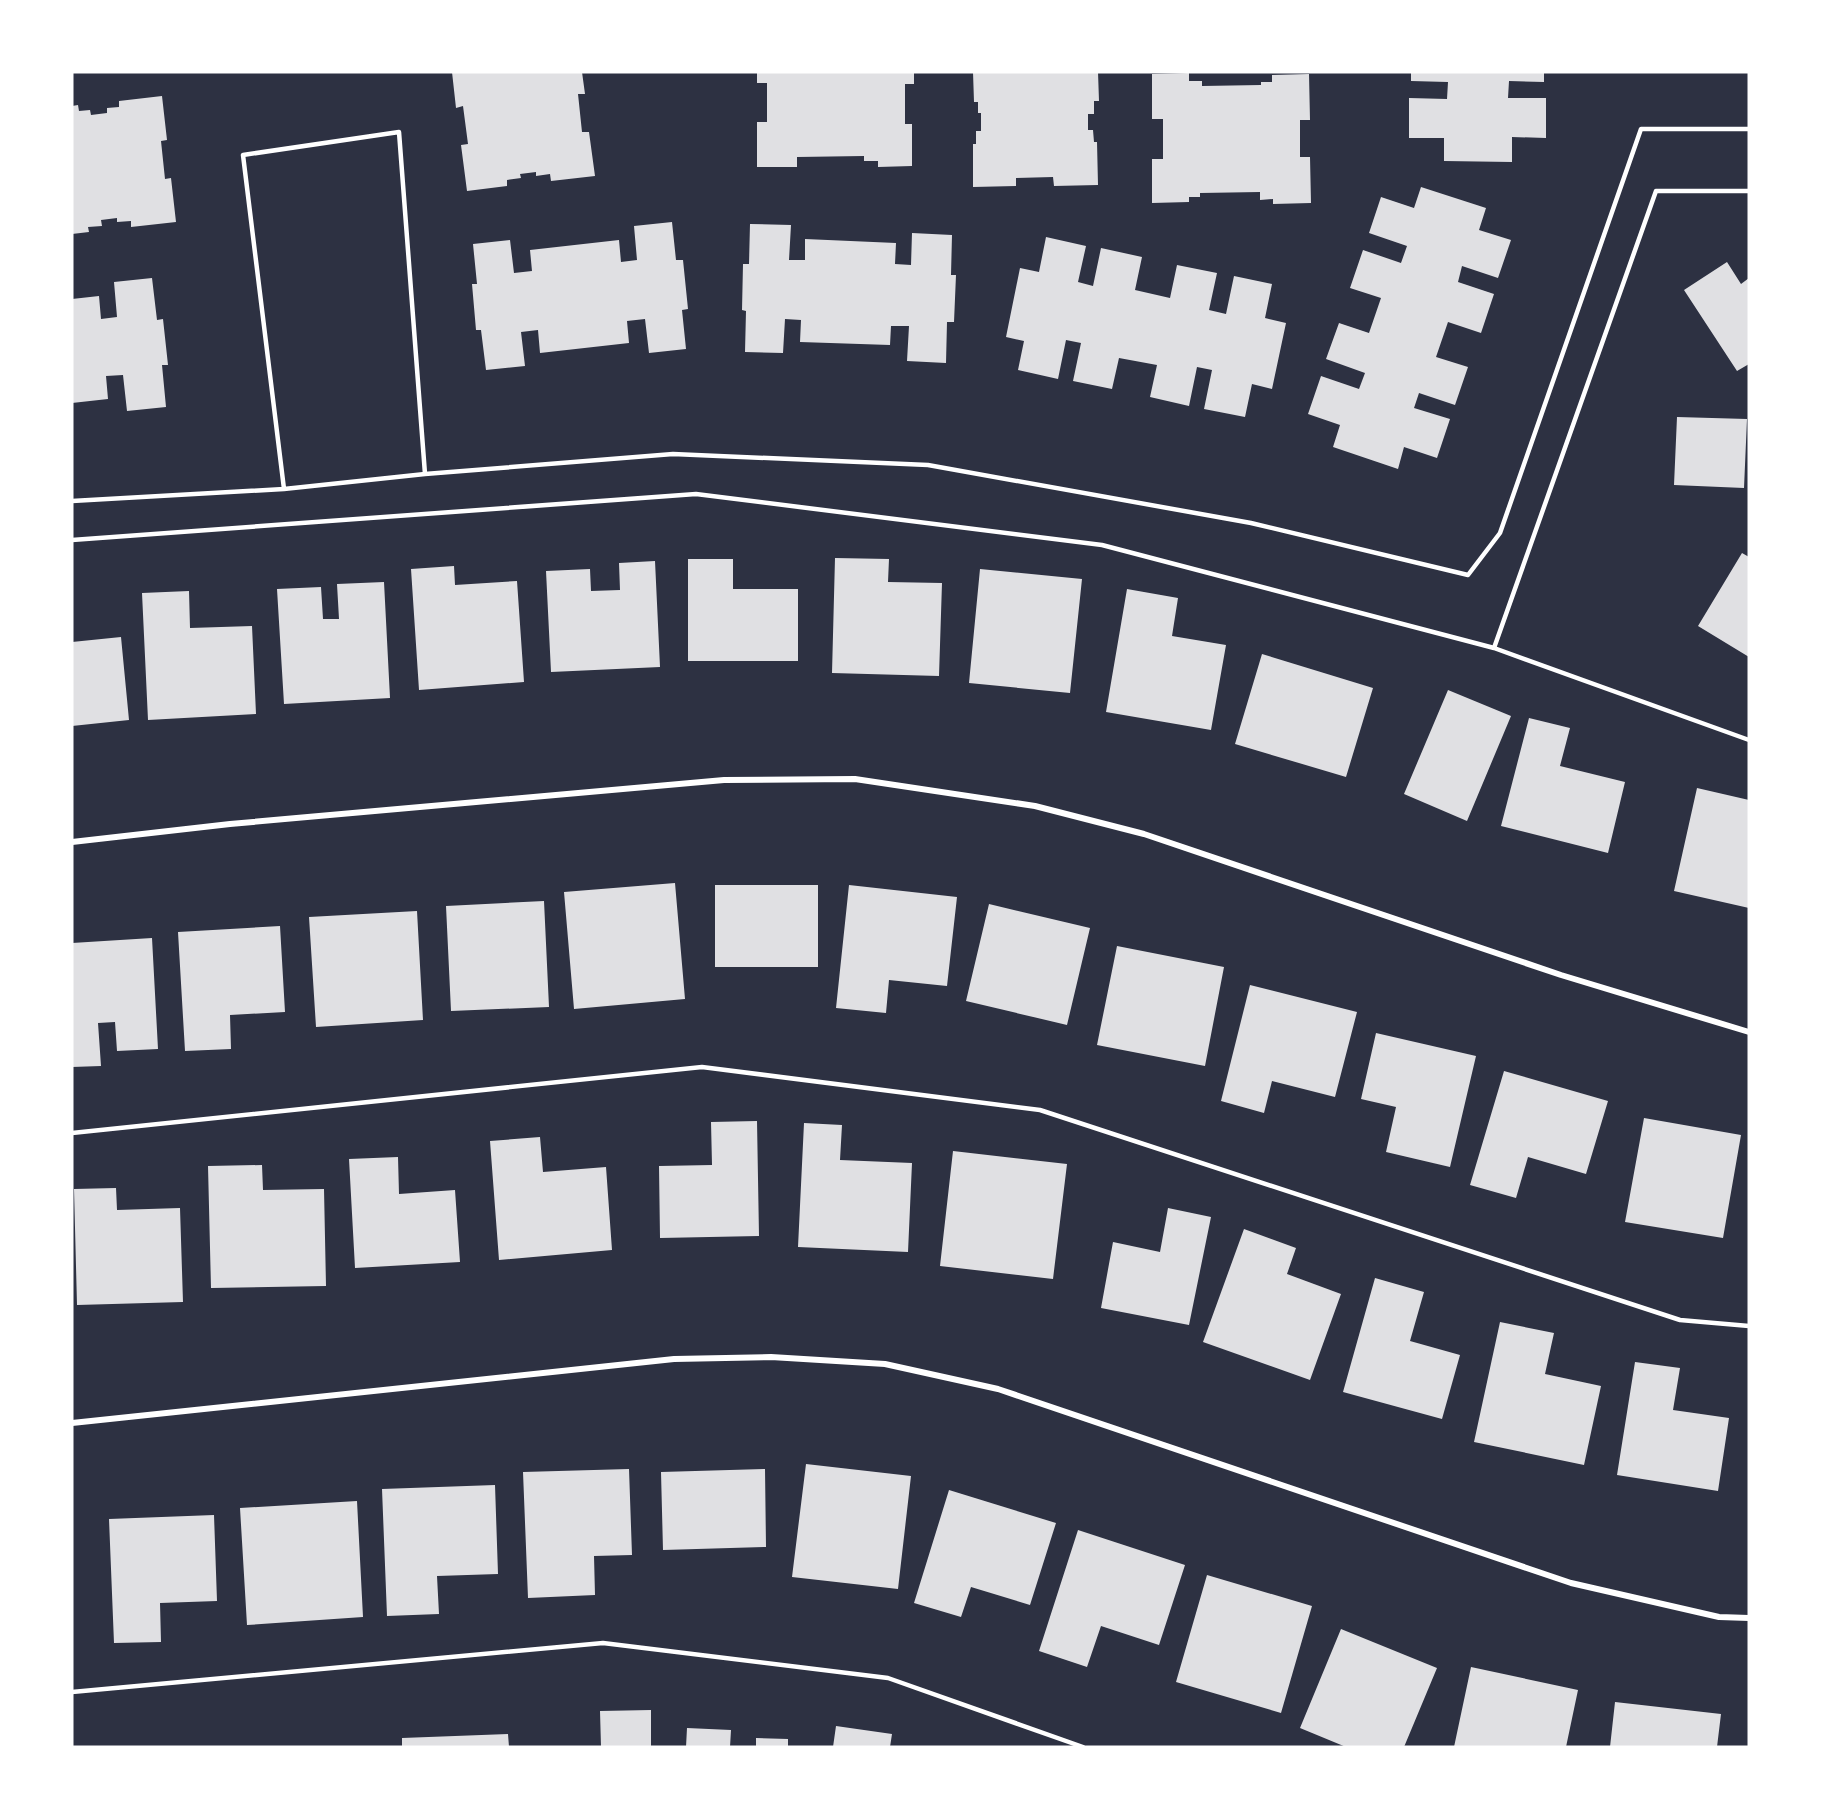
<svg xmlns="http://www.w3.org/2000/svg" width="1821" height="1819" font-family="'Space Grotesk',sans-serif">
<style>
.building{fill:#e0e0e3}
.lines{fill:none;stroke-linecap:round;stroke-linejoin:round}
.service{stroke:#fff;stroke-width:4.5}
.minor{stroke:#fff;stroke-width:6}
</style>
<rect width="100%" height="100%" fill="#2d3142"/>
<path class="building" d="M452,72H582L585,94H578L582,132H589L595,176L551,181L550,174L536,176V172L520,174L521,178L507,180V186L467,191L461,145L468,144L463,106L456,108Z
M757,72H914V84H905V124H912V166L878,167V161H864V156L797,157V167H757V122H767V83H757Z
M973,72H1098L1099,101H1094V114H1088V130H1093L1094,142H1097L1098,185L1054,186L1053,177L1016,178V186L973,187V144H976V131H981V113H978V102H974Z
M1411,72H1544V82L1509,81L1508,98H1546V138L1512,137V162L1444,161V138H1409V98L1447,99L1448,82L1411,81Z
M1189,73V81H1202V86L1261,85V82H1272V75L1309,74L1310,120H1300V157H1310L1311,203L1273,204V199L1260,200V192L1200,193V197H1189V202L1152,203V159H1163V119H1152V74Z
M162,96L167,140L161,141L165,179L171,178L176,222L131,227V221L117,222V218L101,220L102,226L88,227L89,232L72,234V106L78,105L79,111L90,110L91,115L107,113V108L119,107V101Z
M1421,187L1486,208L1479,230L1511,240L1498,278L1462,266L1458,282L1494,294L1481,333L1448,322L1436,357L1468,367L1455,405L1419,393L1414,408L1450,419L1437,458L1404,447L1398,469L1333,447L1340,425L1308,414L1321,376L1359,389L1365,373L1326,359L1339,323L1369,333L1381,298L1350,288L1363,250L1401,263L1407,246L1369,233L1381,197L1414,208Z
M672,222L676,260H683L688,309L682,310L686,349L649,353L645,319L627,321L629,343L540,353L538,330L521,332L525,366L486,370L481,330H476L472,284H477L473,244L510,240L514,273L532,271L530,250L619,240L621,262L637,260L634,226Z
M750,224L791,225L789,260H805V239L896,243L895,264L911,265L912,233L952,235L951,275H956L954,322H947L946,363L907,361L909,326H891L890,345L800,342L801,320L785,319L783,353L745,352L746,311L742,310L743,264H749Z
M1046,237L1086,246L1078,282L1093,286L1101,248L1142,257L1135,290L1170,298L1177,265L1217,273L1209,310L1226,314L1234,276L1272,284L1265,318L1286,323L1272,389L1252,384L1245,417L1204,409L1212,370L1197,367L1189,406L1150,397L1157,365L1119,358L1112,389L1073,381L1081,343L1066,340L1058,379L1018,370L1024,341L1006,337L1020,268L1039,272Z
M1727,262L1741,284L1749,278V364L1737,371L1684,290Z
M152,278L157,320L163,319L168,365H162L166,407L127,411L123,375L106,376L108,399L72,403V299L99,296L101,319L117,317L114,282Z
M1677,417L1747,419L1744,488L1674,485Z
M1742,553L1749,557V657L1698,626Z
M835,558L889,559L888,582L942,583L939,676L832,673Z
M688,559H733V589H798V661H688Z
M655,561L660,667L551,672L546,571L590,569L591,591L620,590L619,563Z
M454,566L455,585L517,581L524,682L419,690L411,569Z
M980,569L1082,579L1070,693L969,683Z
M384,582L390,698L284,704L277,589L321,587L323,619H339L337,584Z
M1127,589L1178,598L1172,636L1226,645L1211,730L1106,712Z
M189,591L190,628L252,626L256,714L148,720L142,593Z
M121,637L129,720L72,726V642Z
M1262,654L1373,688L1346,777L1235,744Z
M1448,690L1511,716L1467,821L1404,794Z
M1529,718L1570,728L1560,766L1625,782L1608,853L1501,826Z
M1697,788L1749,800V908L1674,891Z
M675,883L685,999L574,1009L564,892Z
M715,885H818V967H715Z
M849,885L957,897L947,986L889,980L886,1013L836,1008Z
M544,901L549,1007L451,1011L446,906Z
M989,904L1090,928L1067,1025L966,1001Z
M417,911L423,1020L316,1027L309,917Z
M280,926L285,1012L230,1015L231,1049L185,1051L178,932Z
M152,938L158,1049L117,1051L115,1022L98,1023L101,1066L72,1067V943Z
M1117,946L1224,967L1205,1066L1097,1045Z
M1250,985L1357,1012L1335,1097L1272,1081L1264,1113L1221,1101Z
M1376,1033L1476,1056L1450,1167L1386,1152L1396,1107L1361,1099Z
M1504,1071L1608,1101L1586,1174L1528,1157L1516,1198L1470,1185Z
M1644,1118L1741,1135L1723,1238L1625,1222Z
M757,1121L759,1236L660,1238L659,1166L712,1165L711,1122Z
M804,1123L842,1125L840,1160L912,1163L908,1252L798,1247Z
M540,1137L543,1172L606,1167L612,1250L499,1260L490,1141Z
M953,1151L1067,1164L1053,1279L940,1266Z
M398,1157L399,1194L455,1190L460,1262L355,1268L349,1159Z
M262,1165L263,1190L324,1189L326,1286L211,1288L208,1166Z
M116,1188L117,1210L180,1208L183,1302L77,1305L74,1189Z
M1168,1208L1211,1217L1189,1325L1101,1308L1113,1242L1160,1252Z
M1244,1229L1296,1248L1287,1274L1341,1294L1310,1380L1203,1342Z
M1375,1278L1424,1292L1410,1341L1460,1355L1442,1419L1343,1392Z
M1500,1322L1554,1333L1545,1374L1601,1386L1584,1465L1474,1442Z
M1635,1362L1680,1368L1673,1410L1729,1418L1718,1491L1617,1475Z
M806,1464L911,1476L898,1589L792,1577Z
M629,1469L632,1555L594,1556L595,1595L528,1598L523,1472Z
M765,1469L766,1547L663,1550L661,1472Z
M495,1485L498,1574L437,1576L439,1614L387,1616L382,1489Z
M949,1490L1056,1523L1030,1605L971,1587L961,1617L914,1603Z
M357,1501L363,1617L247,1625L240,1508Z
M214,1515L217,1601L160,1603L161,1642L114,1643L109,1519Z
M1078,1530L1185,1565L1159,1645L1101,1626L1087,1667L1039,1651Z
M1207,1575L1312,1606L1281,1713L1176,1682Z
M1341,1629L1437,1668L1404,1747H1346L1300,1728Z
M1471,1667L1578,1690L1566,1747H1454Z
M1615,1702L1721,1714L1717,1747H1610Z
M651,1710V1747H601L600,1711Z
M836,1726L892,1734L890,1747H833Z
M687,1728L731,1730L730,1747H686Z
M508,1734L509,1747H402V1738Z
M756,1738L788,1739V1747H756Z"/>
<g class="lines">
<path class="service" d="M284,489L243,155L399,132L425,474
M72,501L284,489L425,474L673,454L928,465L1251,523L1468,575L1500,533L1641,129H1749
M72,540L696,494L1102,545L1494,648L1656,191H1749
M1494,648L1749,740
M72,1133L702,1067L1040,1110L1680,1320L1749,1326
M72,1692L603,1643L888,1678L1083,1747"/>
<path class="minor" d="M72,842L230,824L724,780L855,779L1035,806L1144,834L1561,975L1749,1032
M72,1423L674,1359L771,1357L885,1364L998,1389L1571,1583L1719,1617L1749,1618"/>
</g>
<rect width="1821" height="1819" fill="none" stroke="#ffffff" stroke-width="147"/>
</svg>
